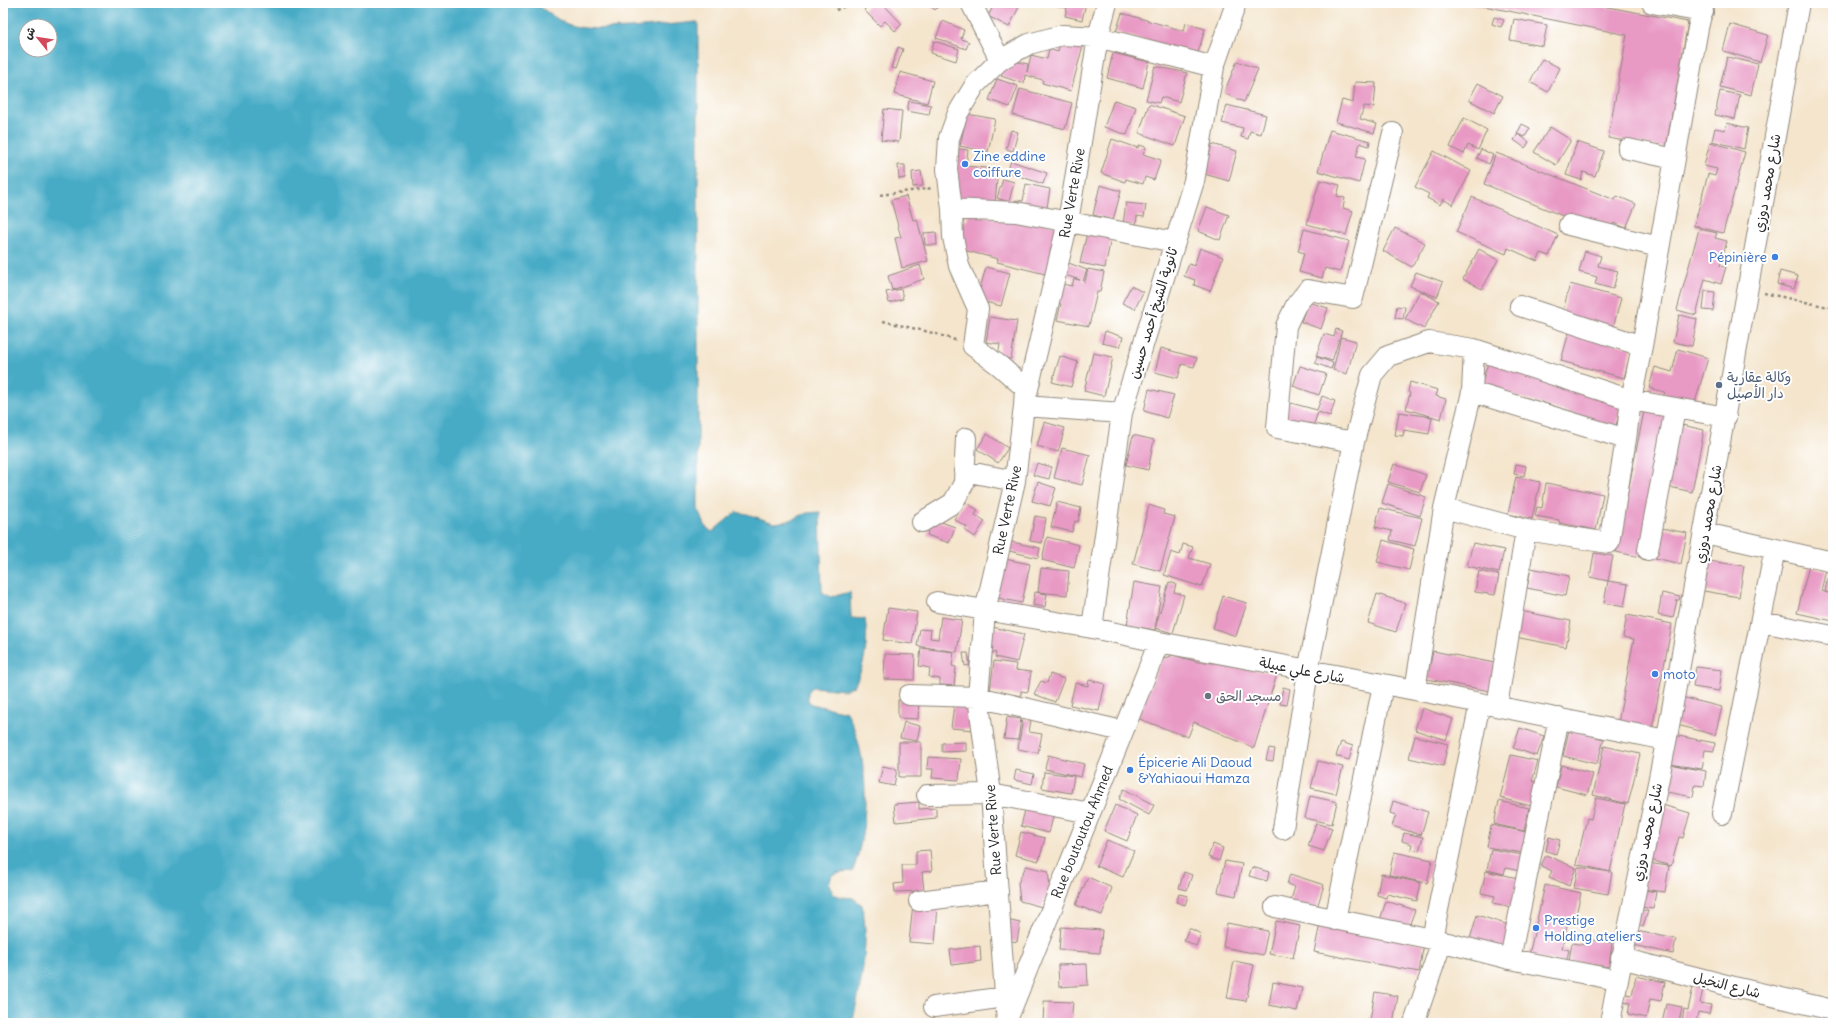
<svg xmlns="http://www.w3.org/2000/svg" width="1836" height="1026" font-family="Delius,'Playpen Sans Arabic',sans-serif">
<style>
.water{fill:#47abc6;stroke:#396b78;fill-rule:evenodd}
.building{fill:#e89ac5}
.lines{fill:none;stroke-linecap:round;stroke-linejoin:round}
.minor-casing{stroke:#90887c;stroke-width:22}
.path{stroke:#90887c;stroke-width:2.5;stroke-dasharray:3 3;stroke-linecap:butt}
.minor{stroke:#fff;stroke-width:20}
.shop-dot{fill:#3f7fe0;stroke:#fff;stroke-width:1.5}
.service-dot{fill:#5c6f8a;stroke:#fff;stroke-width:1.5}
.worship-dot{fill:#6b7280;stroke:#fff;stroke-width:1.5}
.labels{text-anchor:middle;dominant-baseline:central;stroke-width:4;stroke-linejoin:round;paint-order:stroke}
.shop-label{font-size:14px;fill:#366cbe;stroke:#fff;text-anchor:start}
.street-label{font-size:14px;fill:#2b2b2b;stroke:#fff}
.service-label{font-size:14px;fill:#4e5e75;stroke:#fff;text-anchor:start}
.worship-label{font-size:14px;fill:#5b616d;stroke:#fff;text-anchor:start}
</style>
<rect width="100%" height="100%" fill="#fff"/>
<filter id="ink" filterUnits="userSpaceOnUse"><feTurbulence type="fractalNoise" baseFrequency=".025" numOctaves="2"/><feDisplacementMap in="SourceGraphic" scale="8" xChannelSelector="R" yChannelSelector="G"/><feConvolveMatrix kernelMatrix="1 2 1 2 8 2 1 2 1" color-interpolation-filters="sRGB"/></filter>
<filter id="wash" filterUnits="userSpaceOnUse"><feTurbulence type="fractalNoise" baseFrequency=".012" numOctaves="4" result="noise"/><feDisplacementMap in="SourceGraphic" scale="16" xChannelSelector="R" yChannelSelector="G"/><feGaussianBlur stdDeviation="0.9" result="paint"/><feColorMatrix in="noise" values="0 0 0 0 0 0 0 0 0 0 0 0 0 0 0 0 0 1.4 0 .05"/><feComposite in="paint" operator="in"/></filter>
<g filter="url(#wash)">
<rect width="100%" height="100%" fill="#f4e5cc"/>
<path class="water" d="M3,3H536C546,12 555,18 567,24C594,35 666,24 698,22V509L706,527L712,532L736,512L747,514L774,523L788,521L807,513L820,512L822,592L831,597L850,592L851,618L865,619C869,641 865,666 854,686L844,690L813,687L808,692V700L811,704L847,712C870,758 870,823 853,871L840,872L832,875L829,884L833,894L841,897L853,898L862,905C870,940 861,988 852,1023H3ZM26,26H50V50H26Z"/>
<g id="blocks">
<path class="building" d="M871,3H877L880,6L883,4L902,24L895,31L885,21L880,26L864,10Z
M928,3H941L935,10Z
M995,3H1021L1009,27L988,16Z
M1050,3H1086L1082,20L1065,16L1067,8Z
M1469,3H1586L1688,22L1666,148L1608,138L1627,35Z
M1122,13L1184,31L1186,23L1205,29L1197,56L1116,32Z
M1494,17L1504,20L1501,27L1492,24Z
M1514,19L1547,25L1543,46L1510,40Z
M943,21L964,30L961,39L969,42L966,49L936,38Z
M1730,24L1768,35L1760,62L1723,51Z
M1061,39L1083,45L1071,91L1042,83L1043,80L1025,75L1024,84L1001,76L1005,59L1028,64L1027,72L1031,55L1047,59L1049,49L1058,52Z
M934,41L959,49L956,61L931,53Z
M898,47L903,49L896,69L891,68Z
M1113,53L1149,62L1143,88L1107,78Z
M1727,57L1758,64L1751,95L1720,87Z
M1542,59L1560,68L1548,92L1530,82Z
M1237,61L1258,69L1244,102L1224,93Z
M1155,66L1187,73L1179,102L1161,97L1159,103L1146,100Z
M900,72L933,81L927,103L894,94Z
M997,79L1018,86L1010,107L989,100Z
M1355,82L1376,83L1374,107L1364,106L1360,119L1377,124L1374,133L1336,122L1342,100L1353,103Z
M1478,83L1503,96L1494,113L1469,100Z
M1020,89L1072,103L1065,129L1013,115Z
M1720,91L1740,95L1735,119L1715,115Z
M1114,100L1136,107L1127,135L1104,127Z
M909,101L931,105L929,115L907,111Z
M1149,104L1185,116L1175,146L1139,133Z
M1227,105L1266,115L1261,134L1250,131L1248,139L1241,137L1243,128L1222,123Z
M884,109L902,111L899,142L881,140Z
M967,114L995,119L988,152L960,146Z
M1464,118L1487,130L1478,150L1468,145L1464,154L1450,147Z
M1727,123L1748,128L1744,149L1712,141L1715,128L1725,130Z
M1522,124L1530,128L1525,137L1517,134Z
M1550,127L1571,140L1556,165L1534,152Z
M1011,130L1018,132L1013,151L1006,149Z
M1330,130L1370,141L1369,146L1360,143L1356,157L1365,159L1359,183L1318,171Z
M1518,134L1529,142L1525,148L1514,140Z
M1112,139L1138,148L1139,145L1146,147L1143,154L1161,160L1154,180L1145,177L1143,184L1126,179L1125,182L1101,173Z
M1577,142L1604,151L1595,176L1583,172L1581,180L1566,175Z
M1710,142L1745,152L1723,233L1694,226L1708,174L1715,176L1717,169L1704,166Z
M1212,144L1237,151L1229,181L1204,174Z
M953,148L968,150L966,166L998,169L995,203L956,199Z
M1481,149L1493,155L1489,164L1477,158Z
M1434,151L1471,171L1453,205L1443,199L1440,205L1427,198L1429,194L1415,187Z
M1496,153L1615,200L1617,196L1636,204L1626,228L1614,223L1610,235L1484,184Z
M1011,161L1047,173L1043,184L1007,172Z
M898,165H905V178L899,179Z
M921,171L923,186L913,187L912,172Z
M1003,179L1014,182L1009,202L997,198Z
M1320,180L1340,185L1337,196L1345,198L1343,208L1353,211L1346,235L1307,224Z
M1026,184L1050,189L1046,214L1013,208L1015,200L1023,201Z
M1100,185L1121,191L1113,220L1093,215Z
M906,196L913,220L917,219L928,261L902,268L895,238L901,237L891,200Z
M1472,197L1558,235L1549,256L1541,253L1537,261L1508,248L1506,254L1456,232Z
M1126,203L1146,205L1144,217L1137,216L1136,226L1123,224Z
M1207,207L1229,215L1220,240L1198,231Z
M969,212L1009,222L1012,214L1061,227L1049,275L997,262L998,259L956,248L964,220L967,221Z
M1395,228L1425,243L1412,267L1383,251Z
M1304,229L1349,241L1340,272L1325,268L1322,278L1299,272L1304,253L1298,251Z
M1699,229L1717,233L1715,238L1727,241L1720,266L1726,267L1721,284L1705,279L1696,315L1677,310Z
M936,232L937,245H925L924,233Z
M1087,233L1111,238L1105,268L1080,263Z
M1200,248L1223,257L1210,291L1194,285L1195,280L1184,276L1189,264L1194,266Z
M1479,249L1498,260L1482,289L1463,279Z
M1585,251L1601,256L1598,266L1618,271L1613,289L1595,284L1597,277L1579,272Z
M1066,262L1087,270L1083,281H1085L1088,269L1104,272L1100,292H1097L1089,326L1057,320L1061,304L1058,303L1061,284L1072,286L1074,279L1080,280L1062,274Z
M920,265L924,279L892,290L888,276Z
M986,267L1010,273L1001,306L977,300Z
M1780,271L1798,276L1794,289L1777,284Z
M1416,272L1443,282L1437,297L1410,286Z
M1570,284L1621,298L1613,328L1562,314Z
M1131,286L1143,292L1135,309L1122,303Z
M901,289L903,299L889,303L886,292Z
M1420,291L1439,301L1424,329L1405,319Z
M1705,291L1715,292L1713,311L1703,310Z
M1308,302L1328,308L1321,329L1301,322Z
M1397,306L1405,307L1403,319L1395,318Z
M1679,315L1697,319L1692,346L1673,342Z
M990,317L1017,321L1011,359L998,357L1000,344L986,342Z
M1336,329L1342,331L1332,361L1316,356L1324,334L1334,337Z
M1105,331L1123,337L1120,347L1102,343Z
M1569,332L1632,348L1624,378L1561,361Z
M1341,337L1356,341L1347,374L1333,370Z
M1161,348L1197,358L1194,367L1182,364L1178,378L1155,372Z
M1678,349L1708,358L1694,406L1663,397L1665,392L1649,388L1655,367L1672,372Z
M1093,353L1113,357L1104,396L1084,391Z
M1060,356L1078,362L1071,387L1052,382Z
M1317,357L1333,363L1331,369L1315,363Z
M1489,360L1623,403L1615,428L1481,385Z
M1300,366L1326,374L1319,395L1293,386Z
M1410,382L1438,390L1436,396L1446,399L1441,419L1406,409L1410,393L1408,392Z
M1149,389L1174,395L1167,418L1144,411Z
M1322,396L1335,401L1330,416L1318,412L1313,427L1283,419L1287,402L1317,410Z
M1644,411L1668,416L1640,557L1616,552Z
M1399,412L1432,417L1429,434L1404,430L1403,436L1395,435Z
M1044,422L1065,428L1058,452L1037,446Z
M1678,424L1704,430L1692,492L1665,486Z
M987,434L1008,448L998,463L977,449Z
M1133,435L1154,440L1148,470L1126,465Z
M1062,448L1090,455L1082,485L1054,478Z
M1037,463L1052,467L1049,479L1033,475Z
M1394,464L1426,475L1420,492L1388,482Z
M1516,464L1526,466L1524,476L1514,474Z
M1516,477L1540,482L1532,519L1508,514Z
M1038,482L1056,488L1050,506L1032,501Z
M1546,483L1603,494L1596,530L1559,523V520L1535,516L1537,507L1542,508Z
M1388,484L1426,497L1420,516L1382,503Z
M965,502L978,510L975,515L985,521L975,537L965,530L967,527L954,519Z
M1057,502L1081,508L1078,522L1075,521L1072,532L1051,527Z
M1149,505L1164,510L1163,514L1175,517L1160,571L1133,564Z
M1380,508L1422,518L1415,546L1390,540L1392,531L1375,527Z
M1035,516L1046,518L1042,543L1030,541Z
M933,519L955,527L949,543L927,535Z
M1661,528L1687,533L1681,564L1655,558Z
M1047,537L1079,545L1074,568L1042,560Z
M1003,540L1040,548L1038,558L1001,549Z
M1383,540L1414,549L1409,570L1377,562Z
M1473,543L1504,550L1499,573L1467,566Z
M1183,544L1193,547L1189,558L1210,564L1202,587L1164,575L1171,552L1180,555Z
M1594,553L1613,556L1608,581L1590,577Z
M1000,558L1030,564L1022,603L993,597Z
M1702,560L1744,566L1739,597L1698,590Z
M1809,566L1826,570L1821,591L1833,594V621L1797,613Z
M1041,568L1069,571L1067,595L1038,592Z
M1531,568L1569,576L1565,596L1527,588Z
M1479,571L1499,575L1495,595L1475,592Z
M1827,579L1833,580V594L1825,592Z
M1608,581L1628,584L1624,607L1604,603Z
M1134,582L1162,587L1155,630L1127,625Z
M1169,582L1176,584L1174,592L1184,595L1173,633L1155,628Z
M1035,592L1047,594L1045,607L1033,605Z
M1662,593L1680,597L1679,600H1677L1673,618L1658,615Z
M1377,594L1405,603L1396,632L1368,623Z
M1223,596L1247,603L1236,636L1213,628Z
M888,608L917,612L912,644L883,640Z
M1520,611L1571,621L1566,647L1515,637Z
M1627,615L1672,624L1652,729L1618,723L1634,639L1623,637Z
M941,617L962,620L957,652L917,646L920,629L931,630L930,638L938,639Z
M988,626L1024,634L1017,662L995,657L996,653L982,650Z
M921,648L954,652L952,666L956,667L954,686L940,685V679L929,677L930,668L919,666Z
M1433,651L1500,664L1495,692L1427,679Z
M963,653H968L970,665L965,666Z
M885,654L915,655L914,680L884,679Z
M1173,655L1198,662L1215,663L1277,674L1254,748L1194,722L1188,737L1137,718L1161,660Z
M994,661L1016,664L1015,670L1031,672L1028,692L1021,691V696L990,691Z
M1696,667L1722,670L1719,691L1693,687Z
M1050,674L1064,679L1055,702L1034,694L1041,681L1047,683Z
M1089,680L1105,684L1099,711L1070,705L1075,683L1088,686Z
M1283,687L1290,689L1287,705L1280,704Z
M1681,697L1722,707L1715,735L1674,724Z
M898,700L919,701L918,719L898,718Z
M954,705L977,707L974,730L951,728Z
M1422,708L1453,719L1446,740L1415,730Z
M1007,717L1021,719L1018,740L1004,739Z
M1023,719L1031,720L1029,732L1042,734L1038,753L1018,749Z
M904,722L920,726L917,741L900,738Z
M1520,728L1544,736L1537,756L1513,748Z
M1569,730L1604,739L1597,764L1563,756Z
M1668,734L1715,743L1714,751L1705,750L1702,769L1663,763Z
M1415,736L1448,744L1443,766L1409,758Z
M899,742H921V777H899Z
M966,742V751L942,752V743Z
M1341,742L1353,746L1349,760L1336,756Z
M1604,746L1640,754L1628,804L1593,795Z
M1269,748L1275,749L1273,761L1266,760Z
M1048,755L1084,764L1081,777L1045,769Z
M1511,755L1538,761L1532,781L1537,782L1531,806L1500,798Z
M928,757L961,759L959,780L932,778L933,769H927Z
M1318,761L1343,767L1336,794L1311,788Z
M1663,763L1706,771L1704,786L1695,785L1693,797L1657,790Z
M1561,765L1593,774L1587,795L1556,787Z
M883,766L897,769L894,786L879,783Z
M1016,770L1034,774L1032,784L1014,780Z
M1044,772L1074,776L1071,793L1042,788Z
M1124,789L1154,805L1149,815L1119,799Z
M1310,796L1337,802L1332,824L1305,818Z
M1596,798L1625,804L1610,872L1576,864L1587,818L1591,819Z
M1393,801L1428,812L1421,835L1392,826L1396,815L1390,813Z
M1499,801L1529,808L1524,831L1494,824Z
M919,802V809L936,808V818L896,822L894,804Z
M1659,804L1690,813L1683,838L1679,837L1671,866L1644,858Z
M1115,805L1137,815L1127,841L1104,831Z
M1026,806L1054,813L1049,833L1021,826Z
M1316,823L1332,828L1324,851L1308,846Z
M1491,825L1527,832L1523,853L1487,847Z
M1021,832L1045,838L1039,861L1015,855Z
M1404,833L1423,837L1419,851L1411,849L1412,844L1402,841Z
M1549,837L1560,840L1556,854L1546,851Z
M1107,840L1134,851L1123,877L1096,866Z
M1213,844L1223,848L1219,861L1208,857Z
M1491,849L1523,855L1520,871L1506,868L1504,874L1487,870Z
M930,850L932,871L922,872L924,891L895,892L894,884L903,883L902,865H916V851Z
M1394,852L1432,860L1427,883L1389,875Z
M1546,855L1576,868L1569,886L1549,877L1552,871L1541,866Z
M1225,861L1242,864L1236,896L1218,892Z
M1646,863L1669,866L1665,892L1642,889Z
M1026,866L1048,871L1050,887L1042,907L1020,901L1018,883Z
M1252,867L1269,872L1267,881L1249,876Z
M1578,867L1612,872L1608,894L1574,888Z
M1486,871L1518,878L1511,907L1493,903L1495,896L1481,893Z
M1184,872L1192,875L1187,890L1179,888Z
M1290,874L1324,885L1316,911L1290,903L1295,887L1287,884Z
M1381,874L1421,883L1417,901L1387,894L1386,898L1377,895Z
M1088,877L1112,888L1102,915L1076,905Z
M1545,885L1581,893L1575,919L1569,918L1562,948L1569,950L1566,963L1529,955Z
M1639,889L1656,892L1653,909L1636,906Z
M1179,894L1188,896L1185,905L1176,902Z
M1386,901L1415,910L1408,929L1380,920Z
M913,903L938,905L935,944L909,942Z
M1639,909L1648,911L1643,927L1634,924Z
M1477,915L1512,926L1505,949L1470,939Z
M1007,920L1020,923L1017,942L1003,939Z
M1276,921L1300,926L1293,958L1269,954Z
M1227,923L1268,931L1263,955L1223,947Z
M1320,924L1424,944L1419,972L1314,952Z
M1061,927L1102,930L1100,953L1059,950Z
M1189,928L1201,934L1196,946L1184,940Z
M1632,930L1676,939L1673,954L1629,944Z
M1586,939L1612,943L1609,967L1569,961L1572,943L1585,945Z
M980,946L981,961L952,965L950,950Z
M1234,961L1254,965L1246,1001L1227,998Z
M1087,964L1088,985L1059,987L1058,965Z
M1636,976L1665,982L1661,1001L1650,999L1646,1018L1628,1014L1630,1003L1624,1002L1626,994L1632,995Z
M1273,982L1302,988L1297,1011L1269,1005Z
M1693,987L1703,989L1700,1003L1711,1005L1709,1014L1698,1012L1696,1023H1682L1684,1009L1688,1010Z
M1375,992L1398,996L1393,1023L1370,1020Z
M1044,1001L1073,1002L1071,1023H1043Z
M1666,1004L1682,1007L1679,1023H1662Z"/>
</g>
</g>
<g filter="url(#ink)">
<use href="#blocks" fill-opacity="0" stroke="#90887c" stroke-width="1"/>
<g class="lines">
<g class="minor-casing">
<path id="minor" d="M971,3L1000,60
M1652,3L1703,12
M1393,133L1353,298L1308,290L1296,305L1286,326L1277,428L1354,442L1372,375L1388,356L1429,342L1474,349L1631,400L1726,417
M1628,149L1675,159
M952,209L1016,212L1175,242
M1569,225L1659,247
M1520,306L1642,346
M1472,392L1626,439
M1122,413L1024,406L1025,388L1000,366L973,346L978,309L959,266L953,237L952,209L947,169L949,138L958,113L975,85L1000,60L1029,44L1062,35L1098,37L1214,67
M964,471L1015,481
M1444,508L1526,530L1609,543L1626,439L1631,400L1642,346L1698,28L1704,3
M922,522L953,503L964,483L966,438
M1705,533L1833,562
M1648,550L1675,409
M937,602L1092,628L1159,642L1415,690L1666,740
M1761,622L1833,636
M1092,628L1122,413L1194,181L1214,67L1236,3
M1415,690L1444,508L1472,392L1474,349
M909,695L978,697L1122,731
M1497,706L1526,530
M927,795L991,794L1090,813
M1722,814L1775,549
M1283,829L1308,671L1354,442
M919,901L998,891
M1275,907L1432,939L1510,959L1617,980
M1335,920L1383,685
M1432,939L1480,703
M1621,958L1734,987L1833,1010
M1510,959L1559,718
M934,1007L1005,997
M1009,1015L1159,642
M1007,1023L991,794L978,697L985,611L1015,481L1024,406L1068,222L1098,37L1107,3
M1414,1023L1442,941
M1610,1023C1627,927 1649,832 1667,737C1713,493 1756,248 1799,3"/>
</g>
<path class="path" d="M836,10L853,3
M880,195L933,188
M1764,293L1833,308
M883,321L933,333L958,341"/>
<use href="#minor" class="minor"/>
</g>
</g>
<g class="shop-dot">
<circle cx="965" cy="164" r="4"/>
<circle cx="1775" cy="257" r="4"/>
<circle cx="1655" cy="674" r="4"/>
<circle cx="1130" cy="770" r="4"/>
<circle cx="1536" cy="928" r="4"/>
</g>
<circle class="service-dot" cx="1719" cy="385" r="4"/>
<circle class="worship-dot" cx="1208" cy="696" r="4"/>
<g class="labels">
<g class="shop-label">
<text x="973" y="156">Zine eddine<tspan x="973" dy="16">coiffure</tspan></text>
<text x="1767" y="257" text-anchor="end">Pépinière</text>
<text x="1663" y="674">moto</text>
<text x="1138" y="762">Épicerie Ali Daoud<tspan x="1138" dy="16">&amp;Yahiaoui Hamza</tspan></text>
<text x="1544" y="920">Prestige<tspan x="1544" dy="16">Holding ateliers</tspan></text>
</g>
<g class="street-label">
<text transform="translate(1767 183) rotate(-80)">شارع محمد دوزي</text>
<text transform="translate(1072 193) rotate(-80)">Rue Verte Rive</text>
<text transform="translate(1153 313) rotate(-73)">ثانوية الشيخ أحمد حسين</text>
<text transform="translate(1007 510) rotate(-78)">Rue Verte Rive</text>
<text transform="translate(1708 514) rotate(-80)">شارع محمد دوزي</text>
<text transform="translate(1302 670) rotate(11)">شارع علي عبيلة</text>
<text transform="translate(993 830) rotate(-94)">Rue Verte Rive</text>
<text transform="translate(1082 832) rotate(-68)">Rue boutoutou Ahmed</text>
<text transform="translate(1647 832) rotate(-78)">شارع محمد دوزي</text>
<text transform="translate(1727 985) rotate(14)">شارع النخيل</text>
</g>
<g class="service-label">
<text x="1727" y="377">وكالة عقارية<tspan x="1727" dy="16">دار الأصيل</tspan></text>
</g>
<g class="worship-label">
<text x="1216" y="696">مسجد الحق</text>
</g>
</g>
<rect width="1836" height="1026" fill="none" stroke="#fff" stroke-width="16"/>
<g transform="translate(38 38) rotate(300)"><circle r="19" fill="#ffffff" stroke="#aaaaaa"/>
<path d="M0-3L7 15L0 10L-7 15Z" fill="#d1495b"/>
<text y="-6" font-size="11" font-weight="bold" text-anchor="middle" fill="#2b2b2b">ش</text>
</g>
</svg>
